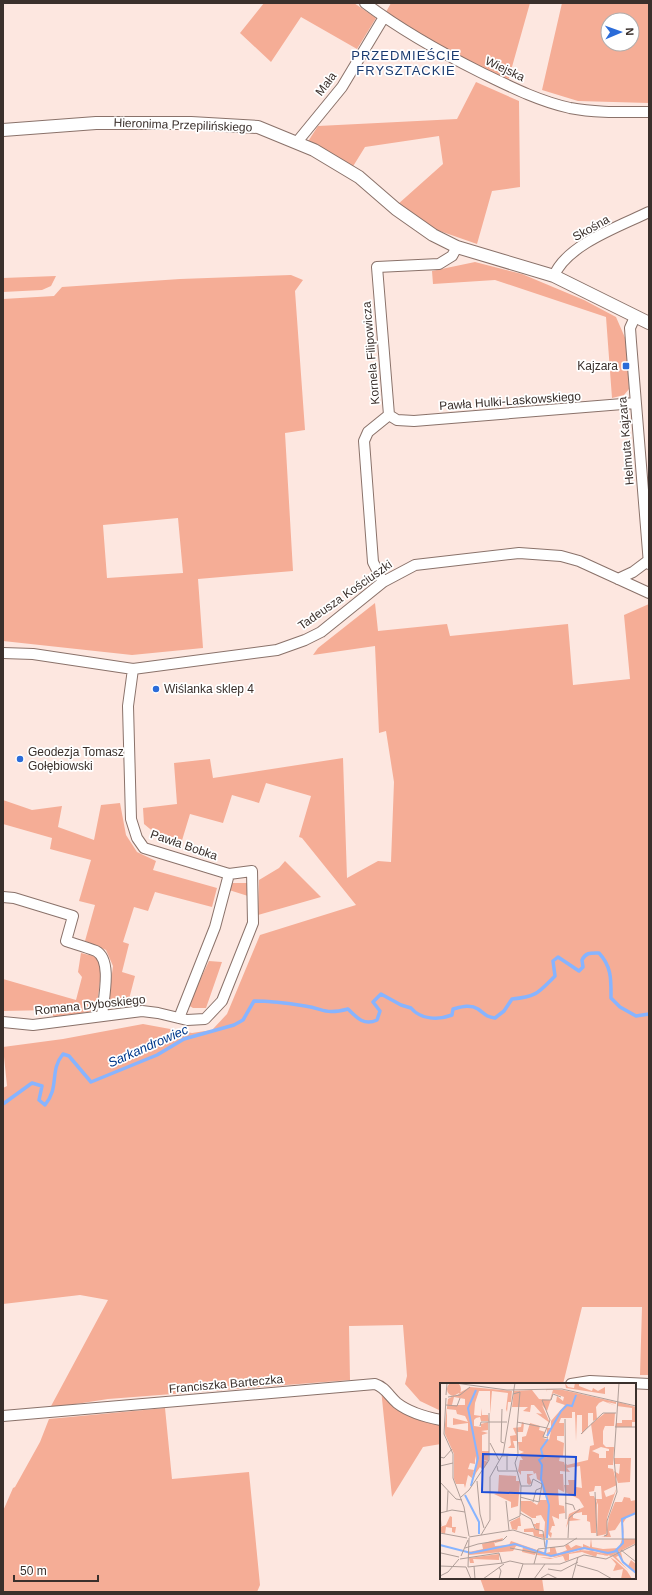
<svg xmlns="http://www.w3.org/2000/svg" width="652" height="1595" font-family="Helvetica,sans-serif">
<style>
.green{fill:#f5ad96;fill-rule:evenodd}
.lines{fill:none;stroke-linecap:round;stroke-linejoin:round}
.stream{stroke:#87b4ff;stroke-width:3.5}
.minor-casing{stroke:#8a726a;stroke-width:12}
.tertiary-casing{stroke:#8a726a;stroke-width:14}
.minor{stroke:#fff;stroke-width:10}
.tertiary{stroke:#fff;stroke-width:12}
.poi-dot{fill:#2b6cd9;stroke:#fff;stroke-width:1.5}
.labels{text-anchor:middle;dominant-baseline:central;stroke-width:3.5;stroke-linejoin:round;paint-order:stroke}
.street-label{font-size:12px;fill:#3a302c;stroke:#fff}
.poi-label{font-size:12px;fill:#3a302c;stroke:#fff;text-anchor:start}
.neighbourhood-label{font-size:13px;letter-spacing:1px;fill:#1b3b70;stroke:#fff}
.water-label{font-size:13px;font-style:italic;fill:#01388b;stroke:#fff}
.inset-river{fill:none;stroke:#87b4ff;stroke-width:2}
.inset-road{fill:none;stroke:#af9e98;stroke-width:1}
.view{fill:#1d4ed8;fill-opacity:0.15;stroke:#1d4ed8;stroke-width:2}
.inset-edge{fill:none;stroke:#3a302c;stroke-width:2}
</style>
<rect width="100%" height="100%" fill="#fde7e0"/>
<path class="green" d="M264,3H354L376,18L357,49L301,17L271,62L240,33Z
M391,3H530L508,81L455,55L386,12Z
M562,3H649V103L578,101L542,90ZM608,20H632V44H608Z
M476,82L519,101L520,187L492,191L477,244L434,229L397,205L443,164L439,136L365,147L352,168L307,143L318,126L457,119Z
M475,262L522,274L584,300L616,317L626,340L629,389L624,395L612,398L606,317L495,280L433,284L432,271Z
M291,275L303,280L295,291L305,430L285,433L293,571L198,579L203,648L132,655L3,641V299L54,296L62,287L180,279ZM178,518L183,573L107,578L103,525Z
M56,276L51,286L42,290L3,292V278Z
M375,603L378,631L447,624L450,636L568,624L573,685L630,679L624,615L649,604V1375H640L642,1307H582L563,1384H441V1411L420,1401L405,1384L407,1376L403,1325L349,1326L350,1380L108,1399L50,1408L108,1300L80,1295L3,1304V1088L7,1086L3,1047L63,1039L143,1024L192,1033L212,1030L227,1014L260,935L356,905L302,838L299,837L311,796L266,783L259,803L232,795L223,823L190,814L180,847L167,843L144,824L143,808L177,804L174,763L210,759L213,778L343,758L347,878L378,861L391,862L394,782L386,731L379,733L375,646L313,655L318,648Z
M3,800L32,810L62,806L58,827L94,840L101,805L120,803L126,835L137,852L156,861L153,870L217,888L212,907L155,892L148,911L134,907L123,942L129,944L122,972L135,976L128,1003L108,1005L113,966L106,950L85,941L95,905L79,901L91,860L50,849L52,838L3,824Z
M285,861L321,897L258,915L259,880L279,868Z
M231,883H247L248,896L229,890Z
M81,953L97,957L102,964L97,1006L93,1011L54,1018L51,1010L3,1011V979L76,1000L82,977L78,972Z
M209,961L222,962L206,1008H193L188,1005Z
M381,1389L441,1421V1444L423,1447L392,1497Z
M165,1408L172,1479L249,1472L260,1585L257,1592H3V1511L13,1488L15,1487L40,1442L49,1419Z
M480,1578H542L544,1592H485Z"/>
<g class="lines">
<path class="stream" d="M3,1104L32,1083L42,1086L39,1100L45,1105C60,1087 49,1071 63,1054L69,1056L91,1082L157,1055L184,1039L234,1025L243,1020L254,1001C272,1001 287,1003 305,1006C325,1009 325,1015 348,1009C357,1018 364,1026 377,1020L380,1011L373,1002L381,994L401,1005L411,1008C421,1020 439,1020 452,1015L453,1009C461,1007 470,1004 478,1009C485,1014 486,1017 495,1018L504,1011L512,999C536,997 538,993 555,976L553,961L558,957L579,971L583,967L582,960C586,952 591,953 599,953C612,967 611,980 611,998L620,1007L636,1016L649,1014"/>
<g class="minor-casing">
<path id="minor" d="M365,3C401,30 440,52 480,72C509,86 538,101 570,108C596,113 623,112 649,112
M297,142L342,87L384,17
M554,276C566,245 620,226 649,212
M635,317L630,328L631,342L649,564
M389,415L397,420L414,421L635,403
M618,579L633,572L649,560
M383,582L373,562L364,441L368,432L389,415L377,267L439,264L452,256L457,247
M3,653L33,654L133,669L277,650L305,640L321,632L383,582L415,565L519,553L561,556L579,561L649,593
M3,897L14,898L73,916L66,941C75,944 86,947 96,951C113,960 103,1000 102,1016
M179,1018L215,927L229,874
M3,1022L33,1025L142,1011L158,1013L187,1020L205,1019L222,1001L253,923L252,871L229,874L144,848L137,838L131,819L128,706L133,669
M571,1384L590,1381L649,1384
M3,1416L375,1384C385,1387 389,1396 397,1403C410,1413 425,1417 441,1420"/>
</g>
<g class="tertiary-casing">
<path id="tertiary" d="M3,130L96,123H191L258,127L314,150L359,177L396,209L433,235L457,247L554,276L649,323"/>
</g>
<use href="#minor" class="minor"/>
<use href="#tertiary" class="tertiary"/>
</g>
<g class="poi-dot">
<rect x="622" y="362" width="8" height="8" rx="2"/>
<circle cx="156" cy="689" r="4"/>
<circle cx="20" cy="759" r="4"/>
</g>
<g class="labels">
<g class="street-label">
<text transform="translate(505 69) rotate(25)">Wiejska</text>
<text transform="translate(326 84) rotate(-53)">Mała</text>
<text transform="translate(183 125) rotate(2)">Hieronima Przepilińskiego</text>
<text transform="translate(591 228) rotate(-29)">Skośna</text>
<text transform="translate(371 353) rotate(-95)">Kornela Filipowicza</text>
<text transform="translate(510 401) rotate(-4)">Pawła Hulki-Laskowskiego</text>
<text transform="translate(626 441) rotate(-95)">Helmuta Kajzara</text>
<text transform="translate(345 595) rotate(-35)">Tadeusza Kościuszki</text>
<text transform="translate(184 845) rotate(19)">Pawła Bobka</text>
<text transform="translate(90 1005) rotate(-6)">Romana Dyboskiego</text>
<text transform="translate(226 1384) rotate(-5)">Franciszka Barteczka</text>
</g>
<g class="poi-label">
<text x="618" y="366" text-anchor="end">Kajzara</text>
<text x="164" y="689">Wiślanka sklep 4</text>
<text x="28" y="752">Geodezja Tomasz<tspan x="28" dy="14">Gołębiowski</tspan></text>
</g>
<g class="neighbourhood-label">
<text x="406" y="55">PRZEDMIEŚCIE<tspan x="406" dy="15">FRYSZTACKIE</tspan></text>
</g>
<g class="water-label">
<text transform="translate(148 1046) rotate(-24)">Sarkandrowiec</text>
</g>
</g>
<g transform="translate(440 1383)">
<rect width="196" height="196" fill="#fde7e0"/>
<path d="M7 6a7 7 0 1 1 14 0a7 7 0 1 1-14 0ZM125,0L128,4L134,5L135,0H139V3L152,8L153,5L158,8L165,4V11L126,5ZM30,4L72,8L71,19H68L67,29L66,26H62H66L68,10L52,8L50,31V8H39L35,20L34,32L41,33L42,25V32H48L49,38H41L40,34L36,35L34,37V43L41,44V41L48,39V47L41,48L48,50L42,52V68H49L48,78L41,76L48,79L43,87L40,84L36,90L30,104L37,81L35,73V81L30,80L28,86L34,87L32,95L28,92L25,105L24,101H16L14,96V71L5,51V41L8,16ZM14,14L25,16V22H12ZM7,26L16,27L17,31L25,33L28,39L13,35V42L28,40V48L7,44ZM106,6L123,7L176,19V21L167,19L176,23L163,18L159,20L156,24L157,36L153,38V30H148V44L142,51V32H137L136,58L135,29H132V35H121L119,40H124V53H117V57L124,60L123,74H120L119,78L124,79L126,86L125,79L127,82L148,77L150,63L154,62L151,41L165,30H175L174,43H165L163,48V61L166,64H174L173,82H168V85L173,86L177,102L164,108L166,114L174,111L177,104L167,135V151L157,153L158,122L156,116H162L161,103H155L154,108L149,109L150,113H154L157,120L156,150H151L150,139L147,138V132H142V129L133,131V135L141,137L129,138L126,145L129,131L144,124L139,116L125,109L124,102H129L128,97H136V104L142,105L140,83L127,85L130,89L120,88V91H123L124,109L118,106L119,122L124,123L125,130L119,131V136L112,133L115,143H112L110,149L112,150L111,155L108,151V155H104L105,139L101,132L96,133V140H100V137L99,151H104L103,155L94,153L93,149H84V146L93,145L97,147L93,141H96V135H92L81,128V118H91L97,122L100,117H107L106,112L103,111L102,99L97,96L96,90L89,93L92,100L89,102L87,100V91H94L93,88H81V92L78,88L80,77H83L79,71L84,69L79,67L78,59H82V54L86,53L90,40L100,43L99,47L105,49L103,55L109,57L111,48L107,55V45H111V38L125,22L116,19L117,13L123,18L124,14L113,10L107,28L102,22L110,40L96,30L102,31L94,22H91L90,29L83,28L88,24H72L74,8L92,7L99,16L110,17L113,7H106L107,9ZM161,64L169,66V68H166V75H159V71L152,68ZM178,19L196,24V39H192V44H175L176,40H182V37H192V25L177,23ZM82,39L84,40L83,49H77V58H73L75,65H68L71,62L70,53L76,52L73,45L81,44ZM174,75H191L190,99L178,100L174,88L179,91L180,81H174ZM59,92L76,93V98H80L78,123L71,125V119L54,111L58,110ZM184,114L190,115L191,118L196,117V130L187,134L183,140L184,154L181,138L175,147L169,148L171,154H161L166,153L169,134L175,119H182ZM10,133L12,134V144H16L15,150L12,149V145L6,144L5,151L0,149V144L6,142ZM80,134L81,143H78L77,147L72,146L70,139ZM63,155L62,158L55,160L54,158L55,163L69,162L71,158L97,167L95,172L82,169L83,164L76,163L73,168L29,172V169L43,166L42,161L51,158ZM151,155L152,164L163,166L179,165L182,156H196V160L171,173L145,166L114,174L97,172L98,167L106,170L110,169V164H115L117,171L127,167L125,163L128,161L131,165L136,162L143,164V161L150,164ZM138,167L155,168L170,173L157,171L156,174L142,169L129,171V177L125,178L123,173L110,176L104,175L100,174L113,175ZM181,169L183,178L188,183L191,177L196,181V190L182,179L180,172L176,174L188,187L172,173ZM59,171V177L33,176L34,180H30L29,175ZM170,174L176,178L187,188L192,196H181L183,186L173,188L176,181Z" fill="#f5ad96" fill-rule="evenodd"/>
<path class="inset-river" d="M107,53L121,28L127,22L132,23L136,12M31,103L38,75L28,25L36,7M25,112L39,139V151M107,155L109,122L101,96L102,82L99,77L103,74L101,66L108,56M0,162L31,170L75,161L111,173L144,165L168,170L177,168L183,179L196,190M175,168L183,160L182,136L196,130M105,171L107,157"/>
<path class="inset-road" d="M15,0L67,7L122,6L196,23M6,12L7,0M8,14L20,12L30,4M6,15L4,51L13,71V95L24,124L29,153M6,22L17,23L20,15M62,26L61,59L64,60M125,36L126,136M77,39L107,45M40,43L41,39H67M175,44H196M141,51L163,30H176M108,55L103,54L110,37L102,17H111L113,11L121,14M50,60L59,77M62,73L78,72M67,73V87M0,74L4,75L12,66M0,83L13,80M57,83L58,88H77M37,98L40,131L44,145M0,99L16,116L22,117M81,103H91L93,96L102,101M155,109L157,153M21,114L29,107L49,77V30M80,114L99,119L102,101M66,118L69,147M93,119L96,107L101,105M125,120L133,122L135,127M7,128L8,108M0,130L12,127L25,129M0,130L1,143M80,130L91,136L95,146L103,148L105,164M69,138L80,133L81,103L75,80L78,71L77,44L80,9L73,11M0,150L27,155M41,152L50,137V94L63,71L75,0M164,153L167,152V138L177,109L174,75L179,0M29,154L73,147L102,156H196M128,155L129,135L140,126M25,165L38,161L63,157L67,153M70,165L97,170M181,167L196,179M1,170L19,174M21,173L28,157M20,176L59,170L62,180M63,180L70,178L84,181H120L144,172L166,176L196,161M94,181L98,166L124,163L137,155M137,182L158,188L172,196M0,183L26,184M34,183L35,196M26,184L31,196M28,184L63,180M28,184L29,155M59,184L61,188L59,196M108,186L121,188L138,179M0,193L8,189L19,176M101,195L108,191L118,196M43,196L64,181M78,196L83,181M94,196L105,181M132,196L138,174"/>
<path class="view" d="M43,71L136,74L135,112L42,109Z"/>
<rect width="196" height="196" class="inset-edge"/>
</g>
<rect width="652" height="1595" fill="none" stroke="#3a302c" stroke-width="8"/>
<g transform="translate(620 32) rotate(88)"><circle r="19" fill="#ffffff" stroke="#b0acab"/>
<path d="M0-3L7 15L0 10L-7 15Z" fill="#2b6cd9"/>
<text y="-6" font-size="11" font-weight="bold" text-anchor="middle" fill="#3a302c">N</text>
</g>
<path d="M14 1575v6h84v-6" fill="none" stroke="#3a302c" stroke-width="2"/>
<text x="20" y="1575" font-size="12" fill="#3a302c" stroke="#ffffff" stroke-width="3" paint-order="stroke">50 m</text>
</svg>
